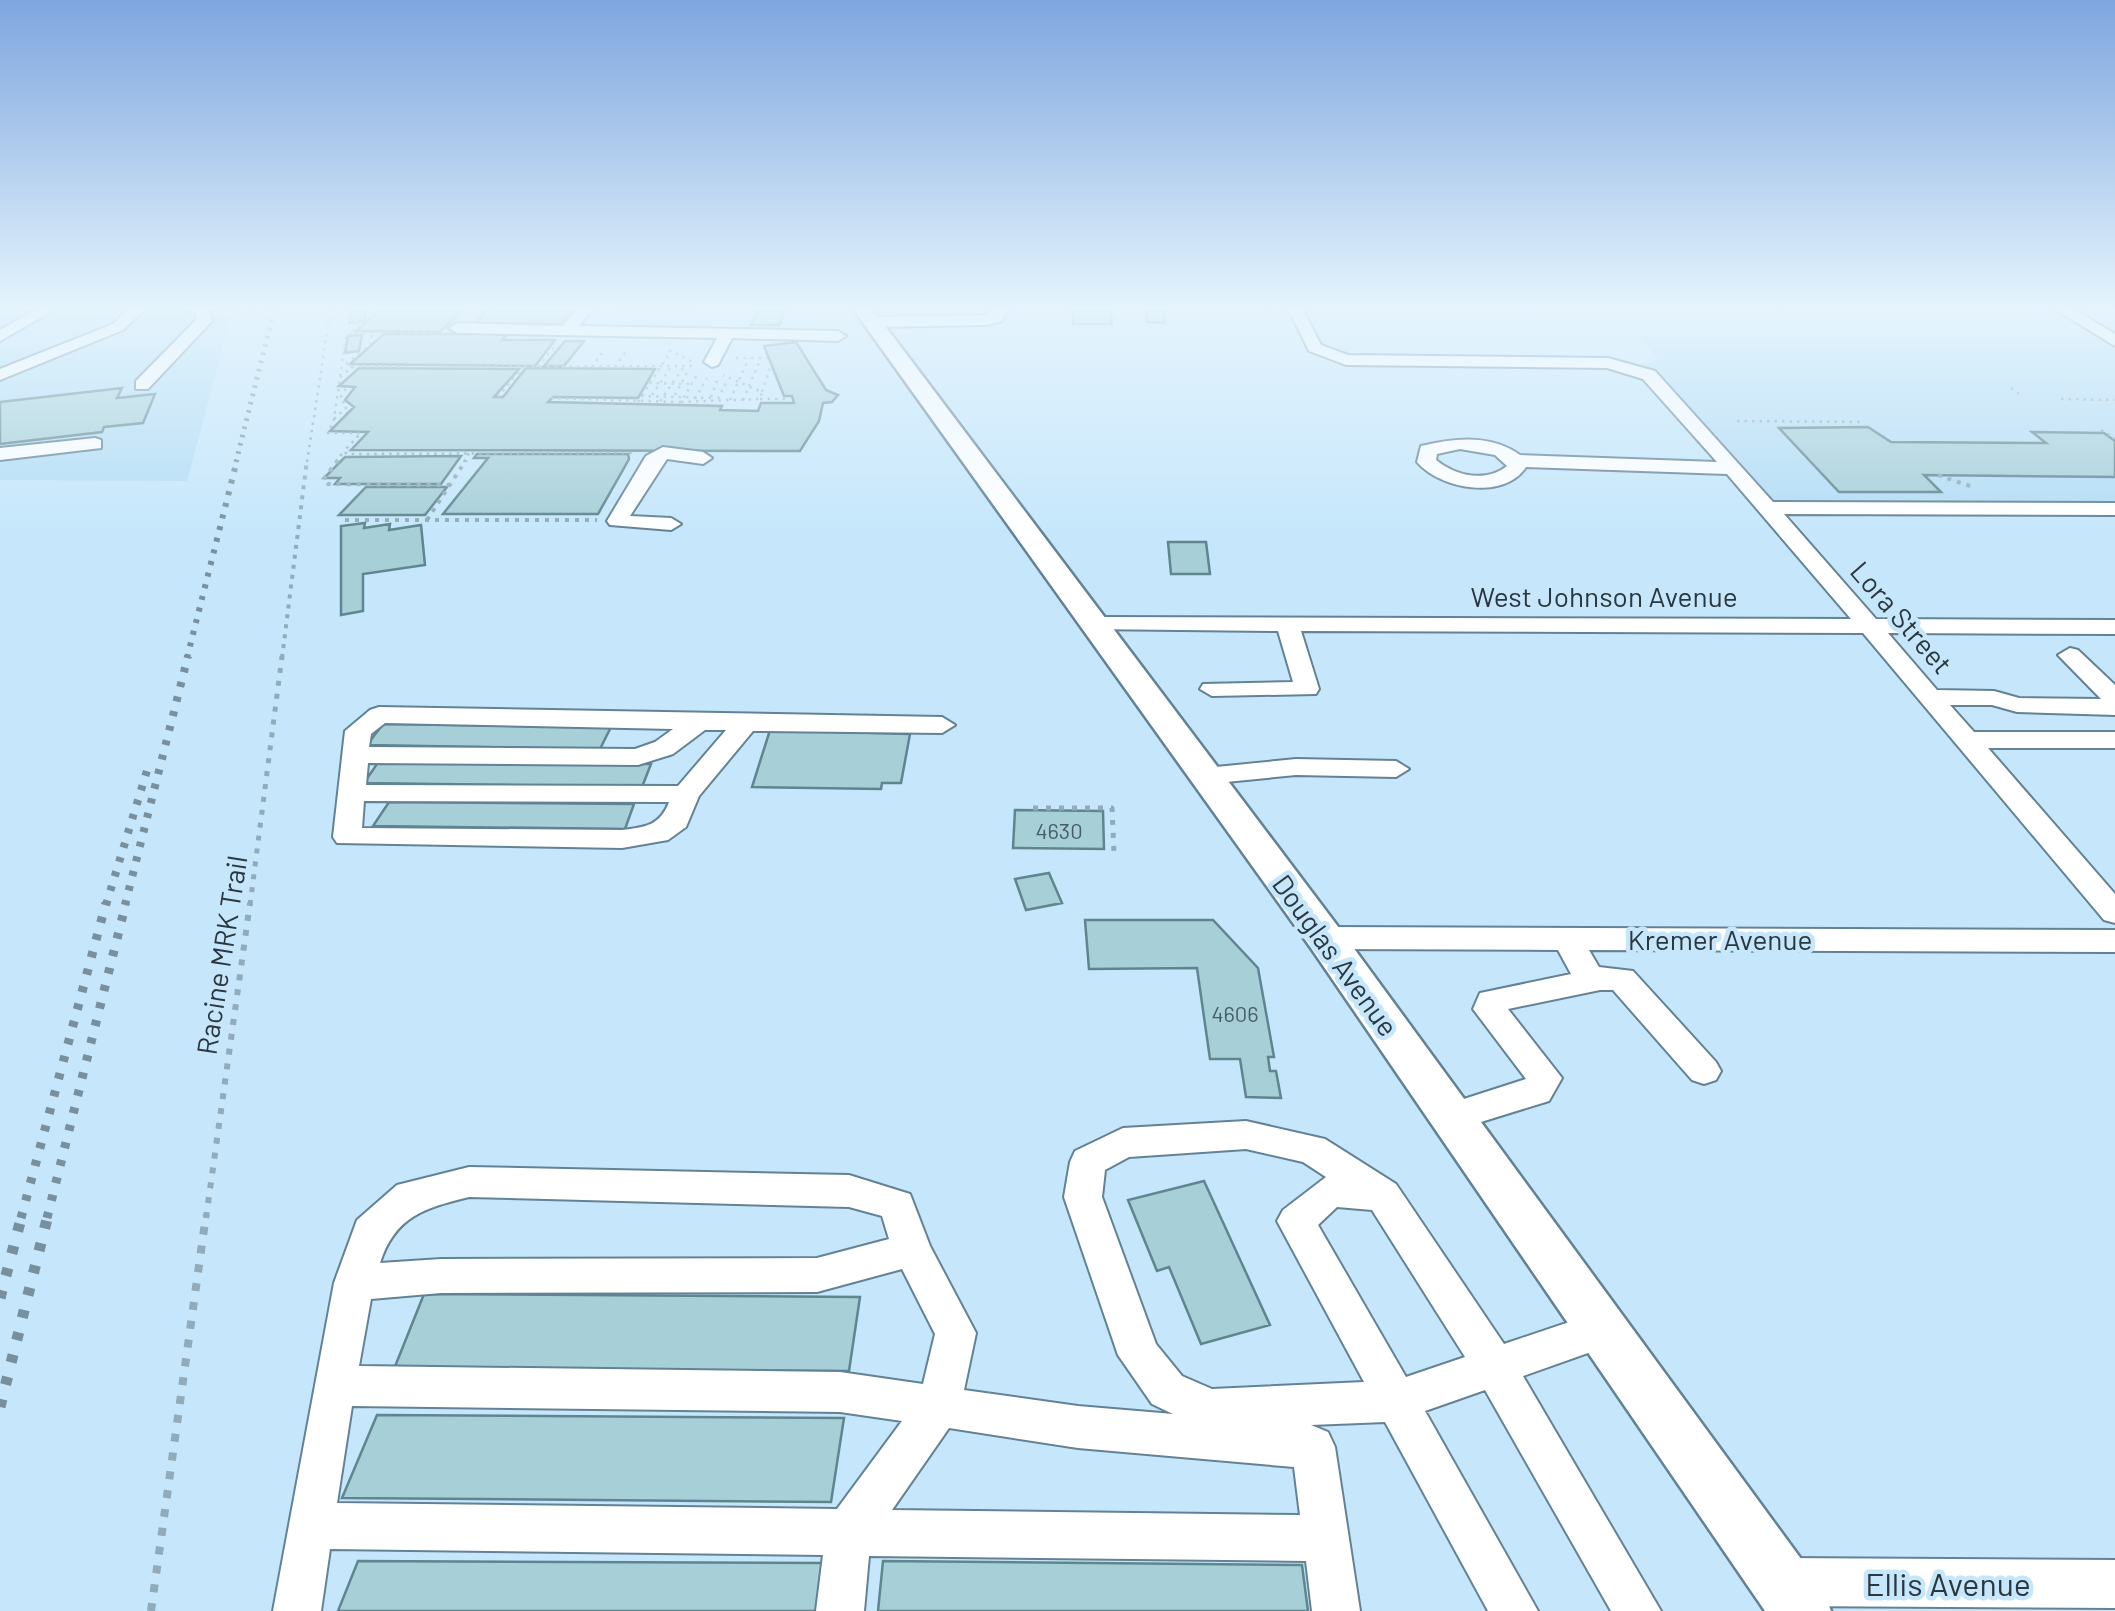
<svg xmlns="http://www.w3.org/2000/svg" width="2115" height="1611" font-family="Barlow,sans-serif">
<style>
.built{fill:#b4ddf5}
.building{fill:#a7cfd8;stroke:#5f858e;stroke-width:2.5}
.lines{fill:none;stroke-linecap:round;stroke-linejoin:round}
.minor-casing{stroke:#638294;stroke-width:4}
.major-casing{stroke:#638294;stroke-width:5}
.path-far4{stroke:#91abbb;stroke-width:2.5;stroke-dasharray:2.5 5;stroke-linecap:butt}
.path-far3{stroke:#91abbb;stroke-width:4;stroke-dasharray:4 6;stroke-linecap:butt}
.path-far2{stroke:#91abbb;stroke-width:5;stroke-dasharray:5 8;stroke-linecap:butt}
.path-far1{stroke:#91abbb;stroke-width:6;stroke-dasharray:6 9;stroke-linecap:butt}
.path{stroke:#91abbb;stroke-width:8;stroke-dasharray:8 11;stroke-linecap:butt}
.minor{fill:#fff;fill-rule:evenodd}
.major{fill:#fff;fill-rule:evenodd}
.rail-far4{stroke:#788f9d;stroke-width:5;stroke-dasharray:2.5 6;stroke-linecap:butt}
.rail-far3{stroke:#788f9d;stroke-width:6;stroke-dasharray:4 8;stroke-linecap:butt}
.rail-far2{stroke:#788f9d;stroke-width:8;stroke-dasharray:5 10;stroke-linecap:butt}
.rail-far1{stroke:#788f9d;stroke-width:9;stroke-dasharray:6 12;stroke-linecap:butt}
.rail{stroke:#788f9d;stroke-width:11;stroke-dasharray:8 15;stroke-linecap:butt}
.labels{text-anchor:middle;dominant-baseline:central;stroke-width:9;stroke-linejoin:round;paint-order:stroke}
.number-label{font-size:22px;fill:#495d65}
.street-label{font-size:28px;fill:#2a373f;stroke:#c6e7fb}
.near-street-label{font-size:32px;fill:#2a373f;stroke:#c6e7fb}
</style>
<rect width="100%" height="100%" fill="#c6e7fb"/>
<path class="built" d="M0,306H234L187,481L0,480Z
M1639,337L2101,338L2115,347V501H1770L1659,374L1640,364L1659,360Z"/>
<path class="building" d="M366,306L365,321L349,323L352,308Z
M380,306H578L559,324L475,323L490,307H465L440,332L356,331L383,307Z
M1073,306H1110L1112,324H1073Z
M1145,306H1163L1165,323L1147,322Z
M785,311L779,325H751L757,312Z
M384,334H508L502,340H555L535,366L350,364Z
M362,335L359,351L345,353L348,336Z
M565,341H584L564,366H544Z
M796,342L826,390L838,395L832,402L823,403L819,421L800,451L351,450L368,432L330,431L354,407L345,400L355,387L339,386L359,368L519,369L494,397H503L526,368L655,369L638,398L553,397L548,402L722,406L720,410L758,411L761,403H794L792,396H784L764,346Z
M122,388L117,398L155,394L143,423L104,427L102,432L0,444V402Z
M1868,427L1891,442L2046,443L2032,432L2104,433L2115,441V477L1924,475L1941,492H1839L1779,428Z
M477,454H628L629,459L598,514H443L488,458H474Z
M461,456L441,484H335L340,478H324L345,457Z
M366,487H447L425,515H339Z
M365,523L364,528L390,524L389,530L421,525L425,565L363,574V611L341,615V526Z
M1168,542H1206L1210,574H1171Z
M383,724L611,727L600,749L367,745Z
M770,730L910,734L901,783H882L881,789L752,787Z
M379,761L651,764L642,787L364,783Z
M389,802L634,804L625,829L373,826Z
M1015,810L1103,811L1104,849L1013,848Z
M1049,873L1062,903L1026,910L1015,879Z
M1085,920H1213L1258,968L1274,1057H1268L1270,1071H1276L1281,1098L1246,1097L1240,1059H1210L1197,968L1089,969Z
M1204,1181L1270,1325L1201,1344L1169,1267L1157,1271L1128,1200Z
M424,1294L860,1297L849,1371L394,1369Z
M377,1415L844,1418L831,1502L342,1498Z
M358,1561L822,1563L816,1611H338Z
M883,1561L1302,1565L1308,1611H878Z"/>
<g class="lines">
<g class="minor-casing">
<path id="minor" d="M43,306H61L0,341V330Z
M132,306H148L123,330L0,380V369L113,324Z
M181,306L208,308L212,321L148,389H136V381L196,320V314Z
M580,306H595L579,326L838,331L846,336L838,341L732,338L718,365L712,367L704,362L717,338L457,333L449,328L457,323L563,326Z
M996,306H1010L1002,321L987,325L872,327L864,322L872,317L987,315Z
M1287,306H1301L1321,345L1348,355L1608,358L1655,371L1773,502L2115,503V515L1784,514L1876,619L2115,620V634L1888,633L1937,690L1994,691L2019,698L2101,699L2058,655L2070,648L2078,650L2115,685V715L2017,712L1992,705H1950L1974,732H2115V748H1988L2115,894V923L2104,920L1863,633L1301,631L1319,689L1316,694L1212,696L1200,689L1203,684L1293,682L1278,631L1086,629L1083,624L1086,619L1094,617L1851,619L1727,474L1526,467C1504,501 1440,489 1417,462L1421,446C1455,438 1491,434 1520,455L1717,462L1643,379L1607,368L1346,365L1309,351ZM1460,449L1495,455L1507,466C1485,483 1456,476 1436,460L1437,454Z
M2050,306H2068L2115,334V346Z
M95,438L101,440V448L0,460V448Z
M663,447L703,452L712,458L703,464L667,459L630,516L671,518L681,524L671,530L610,525L607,521L646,456Z
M379,707L942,717L955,725L942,733L753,731L699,796L686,827L668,840L622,848L337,843L333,837L345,731L370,710ZM385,723L673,729L655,742L635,749L369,747L371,734ZM705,730H726L678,786L366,785L368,763L638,765L673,754ZM364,801L669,802C660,826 645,827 622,830L362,828Z
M1296,759L1396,761L1409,769L1396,777L1296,775L1206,784L1193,776L1206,768Z
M1325,927L2115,930V952L1589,950L1599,967L1633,971L1716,1062L1721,1071L1716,1080L1704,1084L1692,1080L1613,990H1600L1508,1009L1562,1078L1549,1101L1452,1131L1439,1127L1434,1117L1439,1107L1526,1079L1473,1009L1480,993L1571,974L1558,950L1325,949L1314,946L1310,938L1314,930Z
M1246,1121L1325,1139L1396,1184L1504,1344L1602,1311L1616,1317L1622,1330L1616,1343L1523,1376L1661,1611H1611L1485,1390L1425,1411L1538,1611H1488L1385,1422L1311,1425L1328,1432L1335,1447L1360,1611H1312L1306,1561L869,1556L864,1611H816L823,1555L330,1549L321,1611H273L334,1283L357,1220L397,1185L469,1167L849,1175L910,1194L930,1246L976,1333L964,1390L1078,1406L1173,1414L1152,1404L1118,1355L1064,1197L1070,1162L1075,1151L1123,1128ZM1246,1149L1303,1162L1326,1177L1283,1210L1277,1221L1364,1382L1212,1389L1182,1376L1156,1344L1102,1197L1105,1170L1129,1157ZM469,1197L849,1207L882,1216L889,1239L817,1258L441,1259L380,1263C395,1216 425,1208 469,1197ZM1337,1207L1372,1210L1465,1357L1406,1377L1318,1225ZM902,1269L935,1334L923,1384L840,1372L359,1366L371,1299L441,1293L817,1292ZM352,1406L840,1412L902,1421L837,1509L337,1503ZM949,1428L1078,1448L1294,1467L1300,1515L892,1510Z
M1782,1558L2115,1560V1608L1782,1606L1765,1599L1758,1582L1765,1565Z"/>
</g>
<g class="major-casing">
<path id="major" d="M851,306H870L1339,928L1823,1589L1831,1611H1765L1311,948Z"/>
</g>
<path class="path-far4" d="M617,311L697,310
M356,322L352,333H436
M352,333L346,336L334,419L328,433H361L344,451L347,454L636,453
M669,350L695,363
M736,358H768
M352,367L694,366
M538,367L555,346
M592,367L605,349
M615,367L628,349
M340,377L352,367L346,364L370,344L372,333
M649,383L691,384
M2011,388L2021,395
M762,392L771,365
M652,395L671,367
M675,395L688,371
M641,396L713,398
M498,397L523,367
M711,397L718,378
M551,398L681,402L698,373
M695,399L707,378
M718,399L728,379
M760,399H788
M2061,399L2115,400
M730,400L749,358
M743,400L761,358
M660,401L685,365
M638,402L671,351
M681,402L760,399L762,392L723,375
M334,419L347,407L340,398L347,387
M1737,421L1862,422
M2101,430L2115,438
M307,462L331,306
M336,462L344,451
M464,462L469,453"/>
<path class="path-far3" d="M338,460L323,480L328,484L453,485
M1938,475L1973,487
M345,520H597
M427,520L466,460
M282,658L307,460"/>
<path class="path-far2" d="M1033,808H1112L1114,853
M250,905L282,656"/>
<path class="path-far1" d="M206,1218L250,903"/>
<path class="path" d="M151,1611L206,1215"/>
<use href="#minor" class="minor"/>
<use href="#major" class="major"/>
<path class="rail-far4" d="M236,462L275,306"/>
<path class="rail-far3" d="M187,658L237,460"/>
<path class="rail-far2" d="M106,905L149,764
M125,905L188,656"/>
<path class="rail-far1" d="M21,1218L106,903
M47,1218L126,903"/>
<path class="rail" d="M0,1298L22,1215
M0,1407L48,1215"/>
</g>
<linearGradient id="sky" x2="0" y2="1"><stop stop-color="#7ea6df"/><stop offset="0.58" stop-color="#e5f4fd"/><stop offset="1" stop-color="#e5f4fd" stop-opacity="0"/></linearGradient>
<rect width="2115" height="532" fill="url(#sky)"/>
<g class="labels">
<g class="number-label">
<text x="1059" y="830">4630</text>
<text x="1235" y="1013">4606</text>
</g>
<g class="street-label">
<text x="1604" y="596">West Johnson Avenue</text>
<text transform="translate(1902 617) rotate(49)">Lora Street</text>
<text x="1720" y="939">Kremer Avenue</text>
<text transform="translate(221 955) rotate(-81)">Racine MRK Trail</text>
<text transform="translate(1336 955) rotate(54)">Douglas Avenue</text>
</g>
<g class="near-street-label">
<text x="1948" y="1583">Ellis Avenue</text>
</g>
</g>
</svg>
